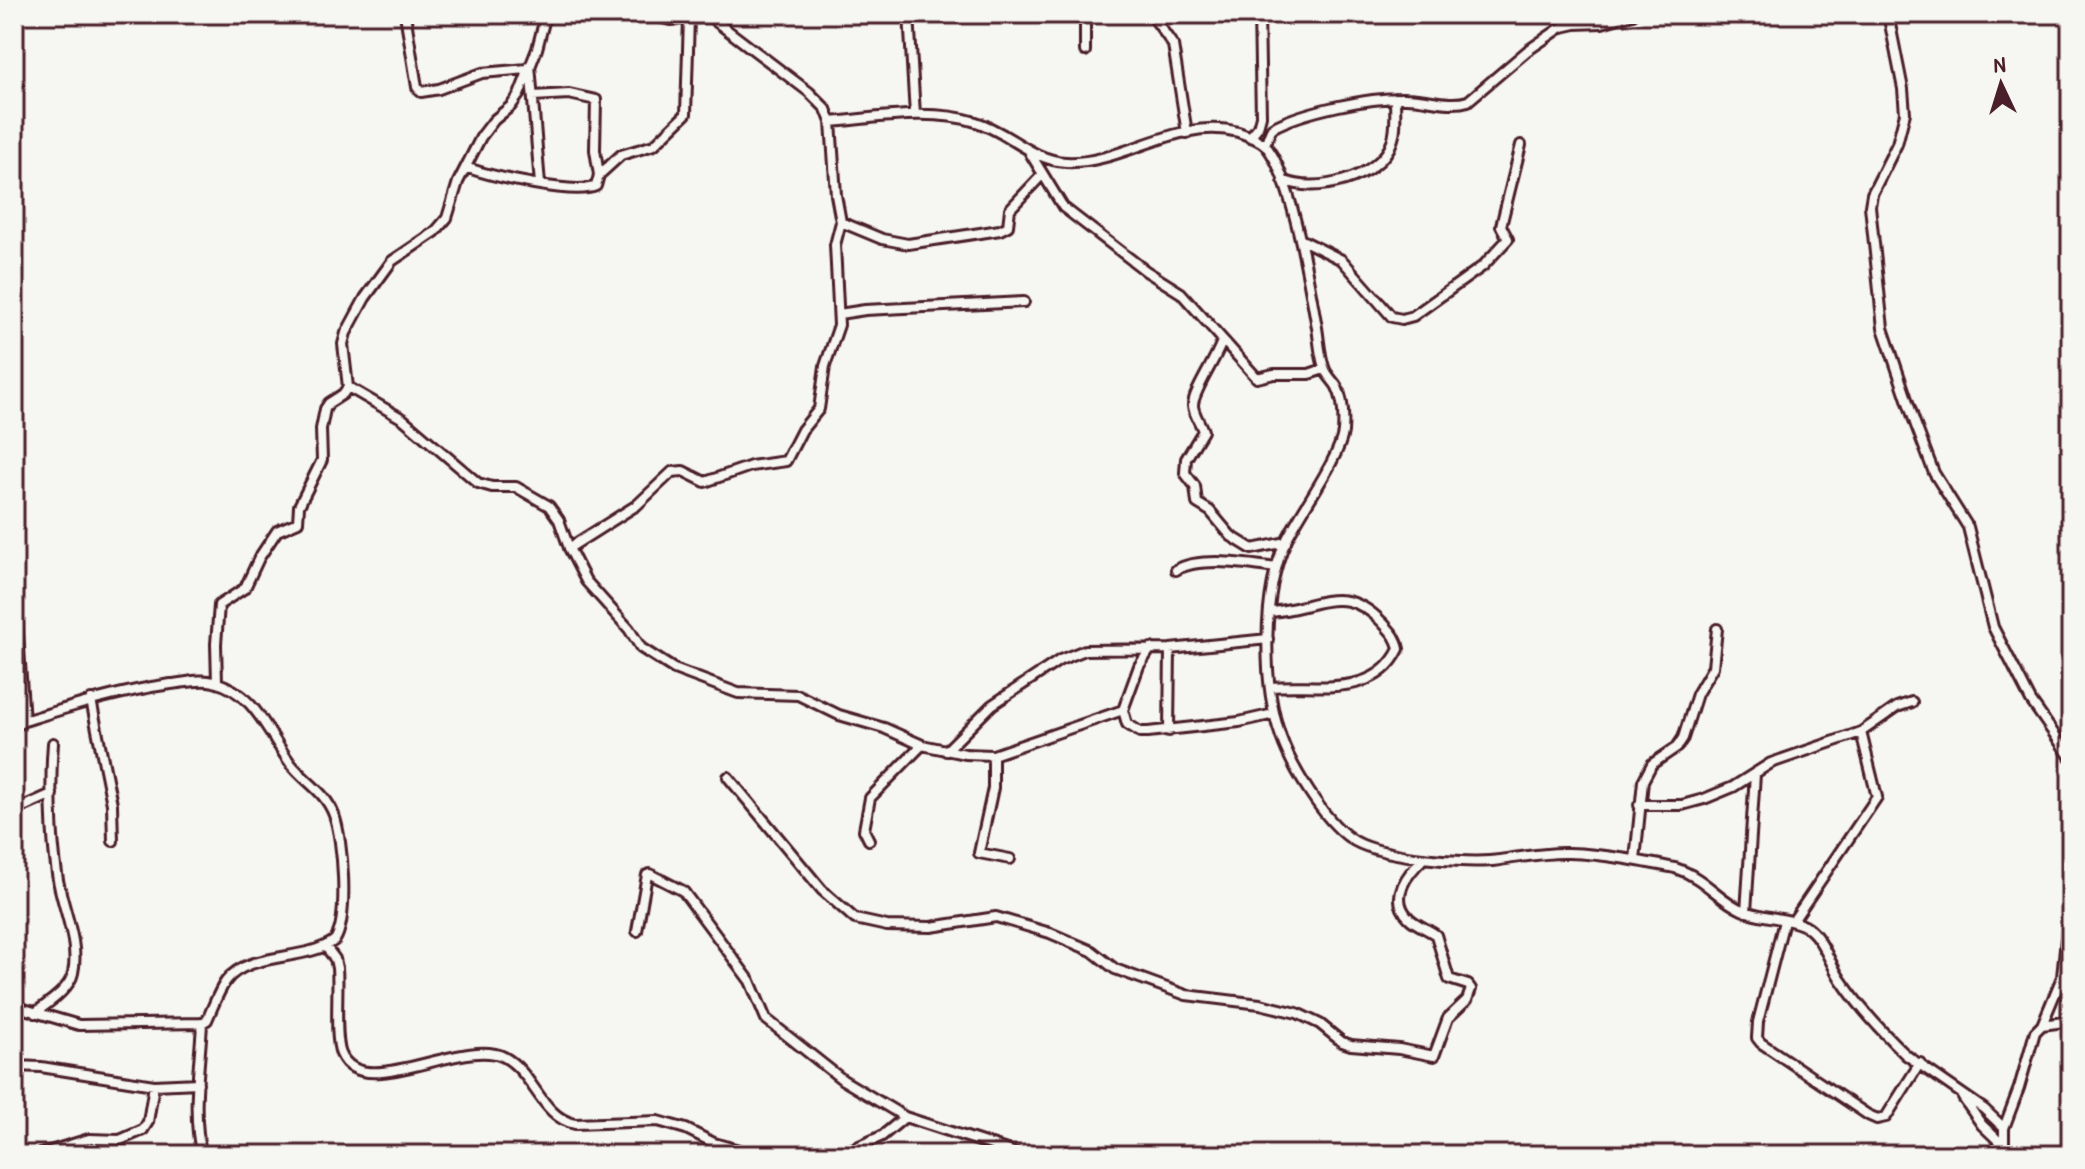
<svg xmlns="http://www.w3.org/2000/svg" width="2085" height="1169" font-family="'Patrick Hand',sans-serif">
<style>
.lines{fill:none;stroke-linecap:round;stroke-linejoin:round}
.minor-casing{stroke:#4a1f2b;stroke-width:14}
.minor{stroke:#f6f6f2;stroke-width:8}
</style>
<rect width="100%" height="100%" fill="#f6f6f2"/>
<filter id="ink" filterUnits="userSpaceOnUse"><feTurbulence type="fractalNoise" baseFrequency=".0125" numOctaves="2"/><feDisplacementMap in="SourceGraphic" scale="16" xChannelSelector="R" yChannelSelector="G"/><feConvolveMatrix kernelMatrix="1 2 1 2 8 2 1 2 1" color-interpolation-filters="sRGB"/></filter>
<g filter="url(#ink)">
<g class="lines">
<g class="minor-casing">
<path id="minor" d="M405,14L417,87L421,92L439,89L482,73L527,69
M909,14L915,115
M1151,14L1173,45L1187,133
M1888,14L1903,89L1905,113L1897,144L1872,194L1870,206L1883,328L1915,423L1934,473L1968,527L1993,627L2031,701L2071,758
M1085,51V14
M530,65L540,184
M831,122C878,118 930,108 976,122C1009,132 1031,160 1066,162C1122,165 1178,116 1238,132C1247,135 1259,139 1265,145C1291,173 1309,282 1316,322C1319,336 1319,353 1324,367C1326,375 1333,380 1337,387C1343,399 1344,418 1343,432C1340,458 1299,513 1286,541C1262,592 1262,684 1281,737C1292,768 1323,819 1350,838C1375,857 1468,865 1500,860C1523,857 1545,852 1569,853C1604,854 1640,861 1675,868C1706,878 1717,899 1742,910C1760,918 1795,918 1808,928C1823,939 1830,964 1841,980C1859,1007 1882,1032 1906,1055L1984,1109L2004,1128V1155
M1250,137L1258,127L1261,116L1259,14
M1265,144L1272,128C1303,111 1371,97 1406,98C1426,98 1449,107 1468,101L1527,51L1562,27L1575,24L1602,23L1633,14
M1030,153L1063,207L1146,271L1181,293L1257,378L1274,374H1309L1324,369
M468,168C491,176 575,196 596,186L599,175L595,150L596,100L569,94L533,96
M599,175L621,155L654,145L686,114L689,18
M1283,180C1315,195 1380,178 1392,142C1397,129 1395,112 1395,98
M841,222L882,239L908,244L1000,230L1008,226L1010,209L1042,175
M1300,239L1342,260L1392,317L1402,319L1413,316L1483,266L1508,239L1501,226L1521,145
M839,314L865,310L1024,302
M1222,341C1217,358 1192,393 1193,406C1194,415 1200,422 1203,431L1186,459L1185,473L1195,486L1197,503L1210,511L1231,536L1252,549L1286,542
M348,387L403,419L478,483L492,487H516L549,506L559,520L569,548L586,581L629,629L641,648L674,669L738,693L798,695L839,715L884,728L922,745L965,754L993,755L1123,710L1139,666L1151,648
M569,548L637,505L672,472L683,471L705,482L751,466L786,461L802,430L819,409L825,366L839,325L835,245L841,222L836,195L831,122L826,109L809,92L710,17L671,20L643,14
M1176,570C1200,556 1249,564 1276,568
M14,576L24,721
M1269,612C1315,610 1342,580 1383,623C1391,632 1397,637 1399,649C1375,699 1316,683 1271,687
M217,682L216,644L219,605L245,588L259,558L277,531L298,522L299,506L322,460L321,429L325,409L329,403L343,394L348,387L343,344L346,333L365,298L392,261L435,232L447,218L458,182L481,137L494,120L511,106L519,95L537,49L546,14
M91,700L112,804L113,841
M1123,710L1127,724L1140,732H1148L1239,722L1274,714
M14,727L24,721C73,706 120,691 171,684C185,683 200,678 214,682C255,692 268,734 291,764C306,783 325,791 334,815C343,839 349,918 335,940C307,962 248,951 226,981C218,992 213,1007 207,1020L202,1023L79,1025L14,1006
M1169,731L1170,649
M946,751L992,705L1060,660L1085,650L1170,649L1268,639
M993,755V788L979,853L1010,859
M728,777L822,890L855,919L887,926L931,927L996,917L1050,933L1092,951L1115,969L1186,995L1260,1004L1297,1013L1320,1024L1342,1042L1351,1045L1399,1049L1434,1056L1448,1018L1467,1000L1471,989L1468,985L1449,979L1436,935C1428,929 1416,925 1409,918C1388,897 1408,873 1424,858
M1639,805H1682L1704,799L1733,787L1771,763L1861,732L1897,707L1912,702
M14,811L52,794
M869,840L864,830L870,798L922,745
M1635,860L1643,781L1652,764L1677,747L1683,738L1697,694L1713,667L1717,629
M1746,912L1755,774
M1784,921L1758,1022L1757,1038L1761,1043L1868,1115L1877,1119L1886,1117L1920,1063
M1793,921L1877,797L1861,732
M637,931L647,875L650,874L683,891L750,981L766,1019L843,1080L905,1117L1022,1155
M326,947L335,959L337,968C339,989 334,1037 341,1054C362,1103 463,1036 504,1057C534,1073 541,1117 575,1124L658,1121L686,1129L714,1143L757,1155
M35,1013C48,1003 70,989 73,973C80,941 61,905 57,874C51,834 50,783 53,743
M2042,1025L2062,977L2071,890
M14,1066L41,1067L154,1085L198,1083
M1963,1098L1982,1125L2004,1146
M2004,1128L2019,1088L2035,1032L2042,1025L2071,1021
M2004,1151L2038,1155
M37,1155L89,1139L120,1140L143,1130L148,1122L154,1085
M202,1155C191,1114 200,1065 202,1023
M839,1155L882,1136L905,1117"/>
</g>
<use href="#minor" class="minor"/>
</g>
</g>
<rect width="2085" height="1169" fill="none" stroke="#f6f6f2" stroke-width="48"/>
<rect x="24" y="24" width="2037" height="1121" fill="none" stroke="#4a1f2b" stroke-width="3" filter="url(#ink)"/>
<g transform="translate(2001 84) rotate(356)" stroke="#f6f6f2" stroke-width="6" paint-order="stroke">
<path d="M0-6L14 30L0 20L-14 30Z" fill="#4a1f2b"/>
<text y="-12" font-size="22" font-weight="bold" text-anchor="middle" fill="#4a1f2b">N</text>
</g>
</svg>
